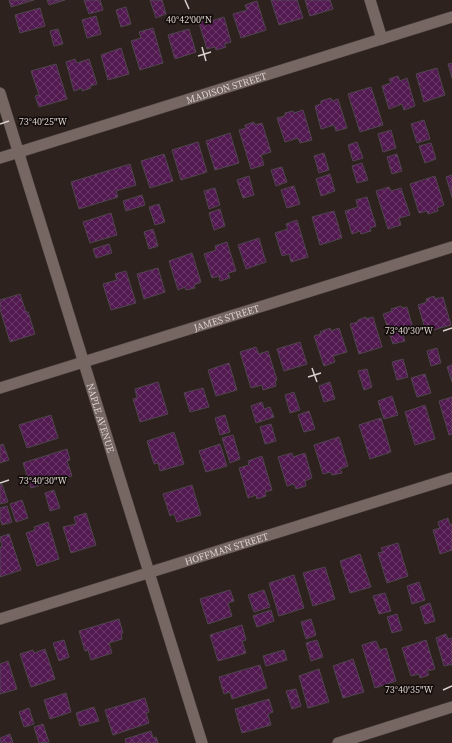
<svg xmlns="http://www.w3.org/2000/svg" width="452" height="743" font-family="'Source Serif 4',serif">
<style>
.building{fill:url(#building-cross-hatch);stroke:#4f454e}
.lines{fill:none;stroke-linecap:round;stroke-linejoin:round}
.minor-casing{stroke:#493f3b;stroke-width:12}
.minor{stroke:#766762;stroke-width:11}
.ticks{fill:none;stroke:#dad1ce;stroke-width:1.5}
.labels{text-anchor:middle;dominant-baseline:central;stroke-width:3.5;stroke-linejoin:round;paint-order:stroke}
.street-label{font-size:10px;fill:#dad1ce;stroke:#130d0b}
.ticks-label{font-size:10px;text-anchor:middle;fill:#dad1ce;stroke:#130d0b;stroke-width:3.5;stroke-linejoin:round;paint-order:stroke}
</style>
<defs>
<pattern id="building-cross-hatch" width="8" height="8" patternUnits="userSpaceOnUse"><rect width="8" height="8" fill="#521a50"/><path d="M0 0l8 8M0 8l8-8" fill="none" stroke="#6a3a68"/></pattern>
</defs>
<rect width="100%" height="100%" fill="#2e221e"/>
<path class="building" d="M9,0H34L11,7Z
M47,0H65L49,5Z
M84,0H100L103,10L89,14Z
M150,0H162L166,14L156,18Z
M271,0H297L303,18L279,25Z
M305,0H330L333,9L310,16Z
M257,1L266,30L241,38L233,14L247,10L245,5Z
M126,7L131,24L121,27L116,10Z
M40,8L45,26L20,33L15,15Z
M96,16L101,34L87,38L82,20Z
M210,16L211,21L224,17L231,42L224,44L226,47L216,50L215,47L207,49L198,20Z
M153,28L163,63L140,70L131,41L141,38L139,32Z
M58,29L63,44L54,46L50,31Z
M189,29L196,52L175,59L168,35Z
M121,48L129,74L108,80L101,55Z
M75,59L77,63L89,59L97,84L90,86L91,88L82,91V88L74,91L66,62Z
M452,63V78L448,64Z
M56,64L67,99L39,107L35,96L39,95L31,71Z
M437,68L445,95L424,102L416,74Z
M398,76L400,81L407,78L415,106L404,110L402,104L389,109L382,86L391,83L389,79Z
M371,87L383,125L360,132L348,94Z
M331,98L332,101L338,99L347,128L336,131L334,125L321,129L315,106L321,104V101Z
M303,110L312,140L300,143L298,138L285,142L277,118L285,116V113L293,111L294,113Z
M424,120L430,139L417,143L411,124Z
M254,122L255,125L262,123L271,152L261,155L264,165L251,169L239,130L246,128L245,125Z
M391,130L396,148L383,152L378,134Z
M230,133L239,163L215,170L206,141Z
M198,142L207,172L181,180L172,150Z
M357,142L363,158L353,161L348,145Z
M431,143L436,159L425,163L419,146Z
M324,153L329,170L319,173L314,156Z
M164,154L173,181L150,188L141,161Z
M397,154L402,171L392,174L387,157Z
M362,163L368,180L357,183L352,166Z
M130,164L136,185L116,191L118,197L79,209L71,182Z
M282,167L287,182L276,186L271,170Z
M330,174L335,191L321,196L316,179Z
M452,175V197L446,177Z
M249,176L254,195L243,198L237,180Z
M435,176L444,205L437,208L438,211L428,214L427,211L419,213L410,184Z
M294,186L300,204L287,208L281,190Z
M389,187L391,191L401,188L410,215L399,218L401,225L388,229L376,191Z
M215,188L220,205L209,209L204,191Z
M142,195L145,205L126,211L123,201Z
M367,197L376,226L370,228L371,231L361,234L360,231L352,234L345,211L358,207L356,200Z
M159,204L165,222L155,225L149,207Z
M220,209L225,226L214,230L209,213Z
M334,211L342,238L320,245L312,217Z
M111,213L117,235L90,243L83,222Z
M297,220L308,257L291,262L289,254L282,256L275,233L288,229L286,224Z
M153,229L158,246L149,249L144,232Z
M259,238L266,262L246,269L238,245Z
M227,242L236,271L228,273L230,278L220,281L219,276L212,278L204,254L216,250L215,246Z
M109,244L112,253L96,258L93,249Z
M192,253L201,282L194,285L195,288L186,290L185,287L178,290L169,261Z
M158,268L165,292L144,299L137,274Z
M126,271L136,303L111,310L103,284L117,280L115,274Z
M20,294L26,312H28L35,334L10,342L0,309V300Z
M434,296L435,299L443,297L451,325L426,332L418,305L427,302L426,299Z
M401,306L402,308L407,307L414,332L403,335L405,341L393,344L383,314L392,311L391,309Z
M366,317V319L373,317L382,347L359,354L350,324L358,322V320Z
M330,328L331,331L339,328L347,352L333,356L335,362L324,366L314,336L321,334L320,332Z
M300,342L307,364L284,371L277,349Z
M256,347L259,354L268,351L277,380L275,381L276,386L263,390L262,385L251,388L240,352Z
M437,348L441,363L431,366L427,351Z
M403,359L408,377L397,380L392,362Z
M229,363L237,390L216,396L208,370Z
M452,365V382L447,367Z
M367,369L372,387L364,390L358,371Z
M425,374L431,393L417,397L411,378Z
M158,382L168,414L140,422L133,399L137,398L135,389Z
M330,382L335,399L324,402L319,386Z
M203,388L209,407L190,412L184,393Z
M294,392L300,410L290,413L285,395Z
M392,396L398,415L384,419L378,401Z
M452,397V434L449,435L439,401Z
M262,402L264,409L270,407L274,417L256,423L251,406Z
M425,405L435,439L415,445L405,412Z
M309,411L315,429L304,432L298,415Z
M51,415L58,438L27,448L19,425Z
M225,415L230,432L220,435L215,418Z
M381,418L391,452L370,459L359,425Z
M271,424L276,441L265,444L260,427Z
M174,432L184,464L160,471L158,463L154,464L147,441Z
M233,435L240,459L230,463L222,438Z
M339,437L348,466L340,469L342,473L332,475L331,472L323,474L314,445Z
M3,444L9,460L0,463V445Z
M220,444L227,466L206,472L199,451Z
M67,449L70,460L67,461L72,476L31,488L23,463Z
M292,453L293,457L305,453L312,478L305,481L306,486L296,489L294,484L287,486L278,457Z
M262,456L272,490L265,492L266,496L257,499L256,495L248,498L239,468L249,465L248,461Z
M2,484L8,502L0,504V485Z
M192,485L201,515L177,522L174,514L170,516L163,494Z
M54,490L60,508L50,511L45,493Z
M22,500L28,518L16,522L10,504Z
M7,506L12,522L2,525L0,518V508Z
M86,513L96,545L71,553L63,527L76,524L74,517Z
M448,518L450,525L452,524V550L440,554L433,530L440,528L438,522Z
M48,522L59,559L37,566L26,533L35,530L34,527Z
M9,534L21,570L0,577V547H2L0,537Z
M398,543L408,576L387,583L378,553L383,552L381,548Z
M360,554L371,587L350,593L340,561Z
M325,567L335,599L313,606L303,573Z
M294,575L304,608L279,616L269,583Z
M419,582L425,600L412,604L407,586Z
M230,590L234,601L228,603L232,616L208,624L200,599Z
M264,590L270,607L254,612L248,595Z
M385,593L391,611L379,614L373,596Z
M430,603L435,621L425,624L420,607Z
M271,610L274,621L257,627L253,616Z
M397,614L402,630L392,633L387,617Z
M119,619L123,633L121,634L122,639L109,643L112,653L91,660L88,650L85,651L79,631Z
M311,619L316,635L306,639L301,622Z
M242,625L246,640L242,641L246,653L218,661L210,635Z
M446,634L448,639L452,638V666V664L444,666L436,638Z
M64,640L69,657L59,661L53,643Z
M317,640L323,657L311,661L306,643Z
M426,640L435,669L427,671L429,675L420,678L419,674L411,676L402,648Z
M376,641L380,650L386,648L396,681L375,688L362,645Z
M45,649L55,679L31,687L20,654L33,650L34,653Z
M284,650L287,660L266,666L263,656Z
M353,659L364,692L343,698L333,666Z
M8,661L17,689L0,694V664Z
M260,665L267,688L232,699L230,692L224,694L219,677Z
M319,669L329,702L308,708L299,676Z
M296,689L301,706L292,709L286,691Z
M66,693L71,712L50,719L44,700Z
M145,698L149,712L146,713L149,723L113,735L105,710Z
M269,699L273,712L268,714L271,725L242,733L235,709Z
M94,707L99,721L80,726L76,713Z
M29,708L34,724L24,727L19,712Z
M43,724L49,742L39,743L34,727Z
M151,731L153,738L156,737L158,743H126L125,739Z
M10,734L13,743H1L0,738Z"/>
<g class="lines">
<g class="minor-casing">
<g id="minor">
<path d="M370,0L382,39"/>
<path id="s1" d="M0,93L202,743"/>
<path id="s2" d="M0,158L452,17"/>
<path id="s3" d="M0,388L452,247"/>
<path id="s4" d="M0,619L452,478"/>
<path d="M338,743L452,707"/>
</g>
</g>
<use href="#minor" class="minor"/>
</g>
<path class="ticks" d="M185,0L189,9M202,47L206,61M198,56L211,52M0,124L9,121M443,331L452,328M312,368L317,382M308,377L321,373M0,483L9,480M443,690L452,686"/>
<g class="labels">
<g class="street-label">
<text stroke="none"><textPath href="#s2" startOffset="237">MADISON STREET</textPath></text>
<text stroke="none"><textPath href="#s3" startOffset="237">JAMES STREET</textPath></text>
<text stroke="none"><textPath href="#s1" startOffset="340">NAPLE AVENUE</textPath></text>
<text stroke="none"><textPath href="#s4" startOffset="237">HOFFMAN STREET</textPath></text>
</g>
</g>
<g class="ticks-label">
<text x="189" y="23">40°42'00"N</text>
<text x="43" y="125">73°40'25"W</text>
<text x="409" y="334">73°40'30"W</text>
<text x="43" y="484">73°40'30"W</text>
<text x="409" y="693">73°40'35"W</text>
</g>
</svg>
